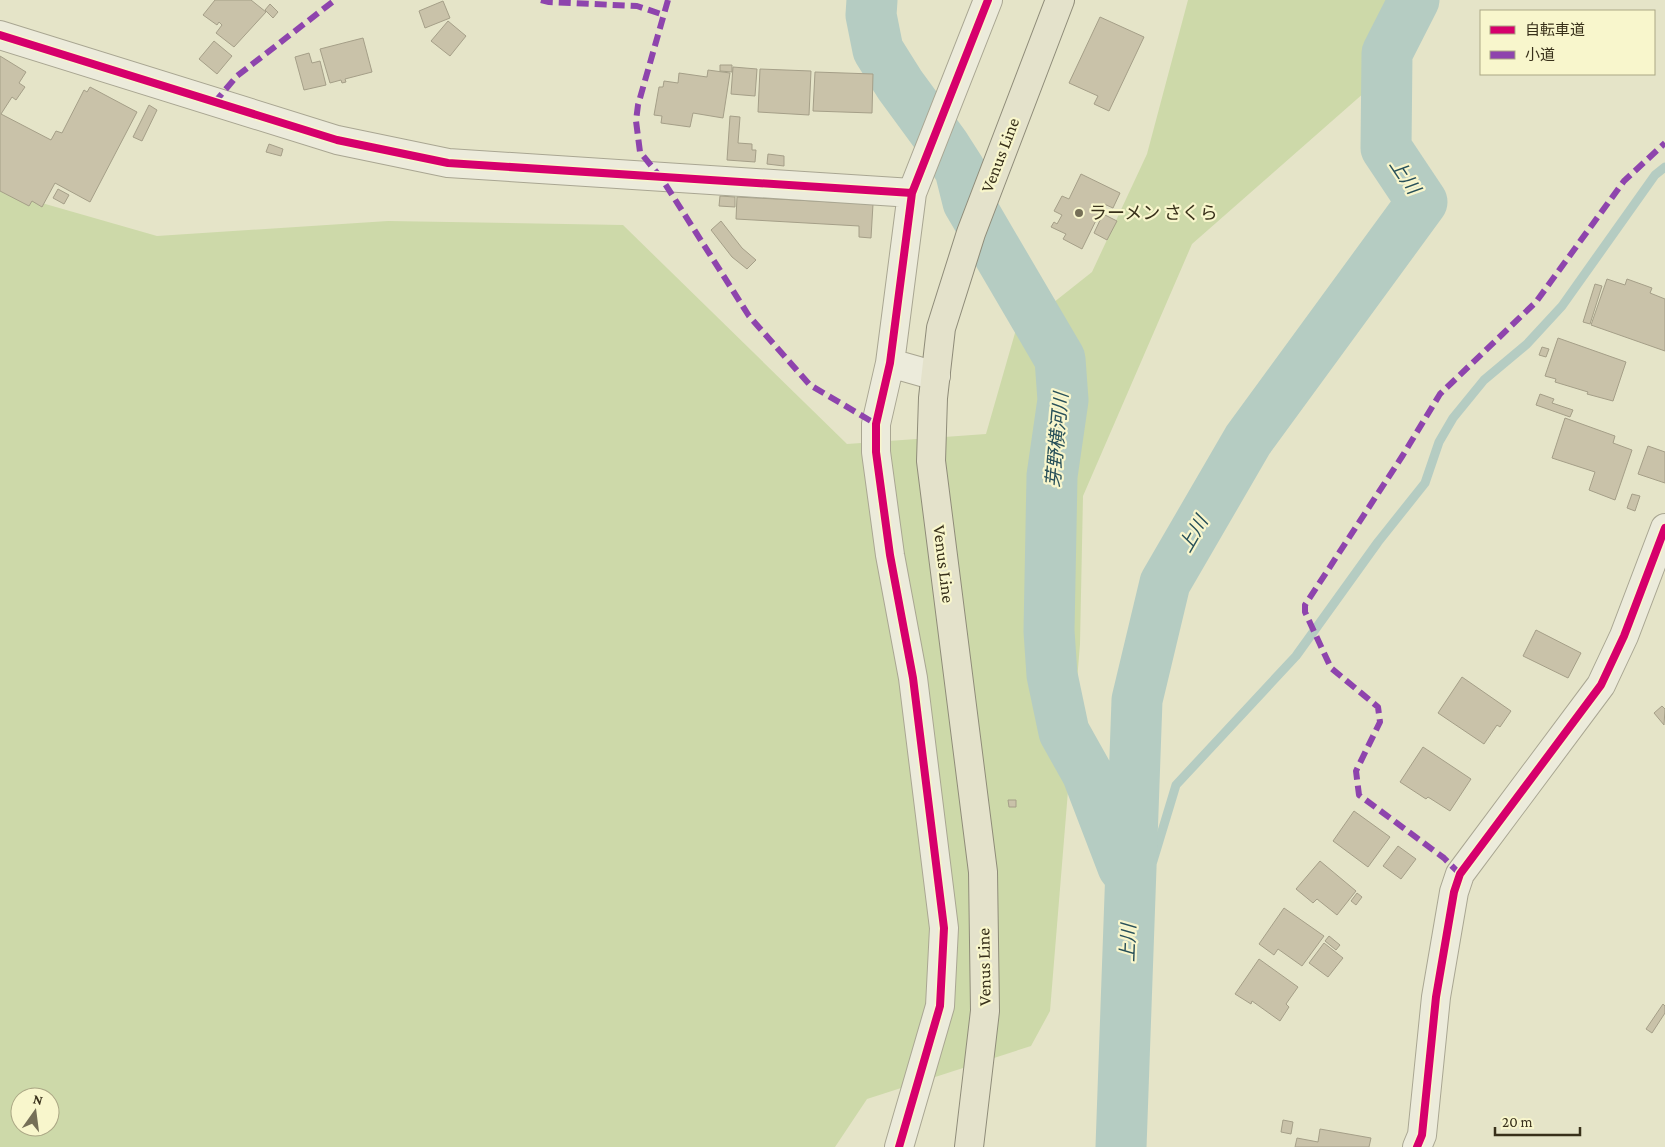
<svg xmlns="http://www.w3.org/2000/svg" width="1665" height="1147" font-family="'Crimson Pro','Noto Sans JP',serif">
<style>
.green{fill:#cdd9a9;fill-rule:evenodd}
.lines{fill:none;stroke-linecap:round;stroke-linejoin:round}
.stream{stroke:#b5ccc2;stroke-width:9}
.river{stroke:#b5ccc2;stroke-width:51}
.building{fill:#c9c2a9;stroke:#a59f88}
.minor-casing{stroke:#a9a692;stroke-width:30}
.major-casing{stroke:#8f8c79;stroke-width:30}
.minor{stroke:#ecebdb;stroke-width:28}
.major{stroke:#e4e2cb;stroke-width:28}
.quiet{stroke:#8e44ad;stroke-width:6;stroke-dasharray:12 6;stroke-linecap:butt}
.cycleway-casing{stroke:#f8f6cc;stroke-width:11}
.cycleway{stroke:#d6006c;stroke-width:8}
.poi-dot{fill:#756f57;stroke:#f8f6cc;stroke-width:2}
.labels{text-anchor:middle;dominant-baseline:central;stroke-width:4.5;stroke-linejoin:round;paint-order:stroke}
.street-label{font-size:18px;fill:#38301a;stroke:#f8f6cc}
.poi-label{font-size:18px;fill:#38301a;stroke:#f8f6cc;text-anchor:start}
.water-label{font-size:19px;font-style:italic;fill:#285059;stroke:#f8f6cc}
</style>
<rect width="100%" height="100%" fill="#e5e4c8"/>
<path class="green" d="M1188,0H1403L1365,92L1192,244L1083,496L1080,644L1050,1011L1031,1046L867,1099L835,1147H0V191L157,236L388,221L623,225L847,444L986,434L1015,333L1092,272L1147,154ZM20,1097H50V1127H20Z"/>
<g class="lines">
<path class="stream" d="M1130,887L1153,861L1176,785L1296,656L1378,542L1425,483L1439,442L1453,418L1484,380L1527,344L1562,306L1655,175L1665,167"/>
<path class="river" d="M872,0L871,15L878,50L900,85L944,145L960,170L968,202L1060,359L1063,400L1052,476L1049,631L1052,675L1064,732L1087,773L1123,867
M1121,1147L1137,700L1165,583L1248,440L1422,202L1386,148L1387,53L1414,0"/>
</g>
<path class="building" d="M215,0H251L266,12L234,47L216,33L222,25L219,22L217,25L203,15Z
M443,1L450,18L425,28L419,11Z
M270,4L278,12L273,18L265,10Z
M1100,17L1144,37L1109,111L1094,104L1098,96L1069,83Z
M448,21L466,36L450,56L431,41Z
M363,38L372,72L345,79L346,82L342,83L341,80L330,83L320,49Z
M214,41L232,56L217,74L199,59Z
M309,53L312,63L320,61L326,85L304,90L295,57Z
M0,56L26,72L19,83L25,87L16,100L12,97L1,114L51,140L56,131L62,133L84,90L87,92L90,87L137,112L90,202L55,183L42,207L32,201L29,206L0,191Z
M720,65H732V72L720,71Z
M733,67L757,69L755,96L731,94Z
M760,69L811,71L809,115L758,112Z
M708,70L730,73L723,118L693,113L690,127L661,123L662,116L654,115L659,87H663L664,81L678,83L679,73L707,77Z
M815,72L873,74L872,113L813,111Z
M149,105L157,110L142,141L133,137Z
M730,116L740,117L738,143L752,144V150H756L755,162L727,160Z
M269,144L283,149L281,156L266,152Z
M768,154L784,156V166L767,164Z
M1081,174L1120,193L1113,208L1104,204L1082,249L1063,239L1066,234L1051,227L1054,222L1057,224L1062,215L1054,211L1062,196L1069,199Z
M58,189L69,195L64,204L53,198Z
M720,196L735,197V207L719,206Z
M737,197L873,204L871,238L859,237V226L736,219Z
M1103,214L1117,221L1107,240L1094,233Z
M721,221L742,248L756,260L747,269L732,257L711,230Z
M1607,279L1625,285L1627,279L1652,288L1650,293L1665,299V351L1591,325Z
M1595,284L1602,286L1590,324L1583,322Z
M1558,338L1626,362L1613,401L1587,394L1588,392L1555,382L1556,379L1545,376Z
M1542,347L1549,349L1546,357L1539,355Z
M1540,394L1554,399L1552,403L1573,410L1570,417L1536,405Z
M1565,418L1615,436L1613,443L1632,450L1615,500L1589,490L1595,472L1552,458Z
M1648,446L1665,452V483L1638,474Z
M1632,494L1640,496L1635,511L1627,508Z
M1536,630L1581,653L1568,678L1523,656Z
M1462,677L1511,711L1500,727L1497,725L1484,744L1438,713Z
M1662,706L1665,709L1664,725L1654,713Z
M1423,747L1471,779L1450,811L1428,797L1426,799L1400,782Z
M1008,800H1016V807H1009Z
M1354,811L1390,837L1368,867L1333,841Z
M1398,846L1416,859L1401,879L1383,866Z
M1320,861L1356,891L1337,915L1317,899L1313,903L1296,889Z
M1357,893L1362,897L1356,905L1351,901Z
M1284,908L1324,936L1302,966L1278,949L1274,955L1259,944Z
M1329,936L1340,945L1336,950L1325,941Z
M1324,943L1343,958L1328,977L1309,963Z
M1259,959L1298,987L1286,1004L1289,1007L1280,1021L1252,1001L1251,1004L1235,994Z
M1663,1004L1665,1006V1013L1652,1033L1646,1029Z
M1283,1120L1293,1122L1291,1134L1281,1132Z
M1320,1129L1371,1138L1369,1147H1295L1297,1138L1318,1142Z"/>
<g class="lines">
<g class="minor-casing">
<path id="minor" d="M0,35L337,140L448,163L912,193
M890,363L936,376
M899,1147L940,1006L944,928L913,678L890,555L876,452V424L890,363L912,193L988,0
M1417,1147L1422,1135L1436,997L1454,892L1460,874L1601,685L1624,636L1665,528"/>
</g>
<g class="major-casing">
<path id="major" d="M969,1147L985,1011L983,872L931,461L933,398L941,328L971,233L1060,0"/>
</g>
<use href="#minor" class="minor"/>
<use href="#major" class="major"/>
<path class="quiet" d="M541,0L549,2L637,6L664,15
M668,0L638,105L636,121L640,152L662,179L749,316L810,385L876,424
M214,103L237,76L335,0
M1460,874L1444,858L1359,795L1356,771L1380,722L1378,707L1331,668L1305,612V605L1403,455L1440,394L1536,302L1624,181L1665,143"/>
<g class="cycleway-casing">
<path id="cycleway" d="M0,35L337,140L448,163L912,193
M899,1147L940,1006L944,928L913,678L890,555L876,452V424L890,363L912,193L988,0
M1417,1147L1422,1135L1436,997L1454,892L1460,874L1601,685L1624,636L1665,528"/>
</g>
<use href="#cycleway" class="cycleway"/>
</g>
<circle class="poi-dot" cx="1079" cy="213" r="5"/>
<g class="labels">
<g class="street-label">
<text transform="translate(1000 155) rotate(-69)">Venus Line</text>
<text transform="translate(944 564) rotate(83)">Venus Line</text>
<text transform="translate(984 967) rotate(-91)">Venus Line</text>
</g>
<g class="poi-label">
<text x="1089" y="213">ラーメン さくら</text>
</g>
<g class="water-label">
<text transform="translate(1405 176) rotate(56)">上川</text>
<text transform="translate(1057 440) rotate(-85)">芽野横河川</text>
<text transform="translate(1193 534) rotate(-60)">上川</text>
<text transform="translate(1128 943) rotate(-88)">上川</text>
</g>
</g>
<rect x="1480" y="10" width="175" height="65" fill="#f8f6cc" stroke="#aba785"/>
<rect x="1490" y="26" width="25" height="8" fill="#d6006c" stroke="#aba785"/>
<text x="1525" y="35" font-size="15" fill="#38301a">自転車道</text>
<rect x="1490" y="51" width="25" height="8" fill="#8e44ad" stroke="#aba785"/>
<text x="1525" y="60" font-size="15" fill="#38301a">小道</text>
<g transform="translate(35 1112) rotate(14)"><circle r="24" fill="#f8f6cc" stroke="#aba785"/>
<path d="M0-4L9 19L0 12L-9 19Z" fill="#756f57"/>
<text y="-8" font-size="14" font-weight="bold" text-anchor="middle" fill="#38301a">N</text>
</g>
<path d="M1495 1127v8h85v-8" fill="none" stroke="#38301a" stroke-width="2.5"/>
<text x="1502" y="1127" font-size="15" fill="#38301a" stroke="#f8f6cc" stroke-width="4" paint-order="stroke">20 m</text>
</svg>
